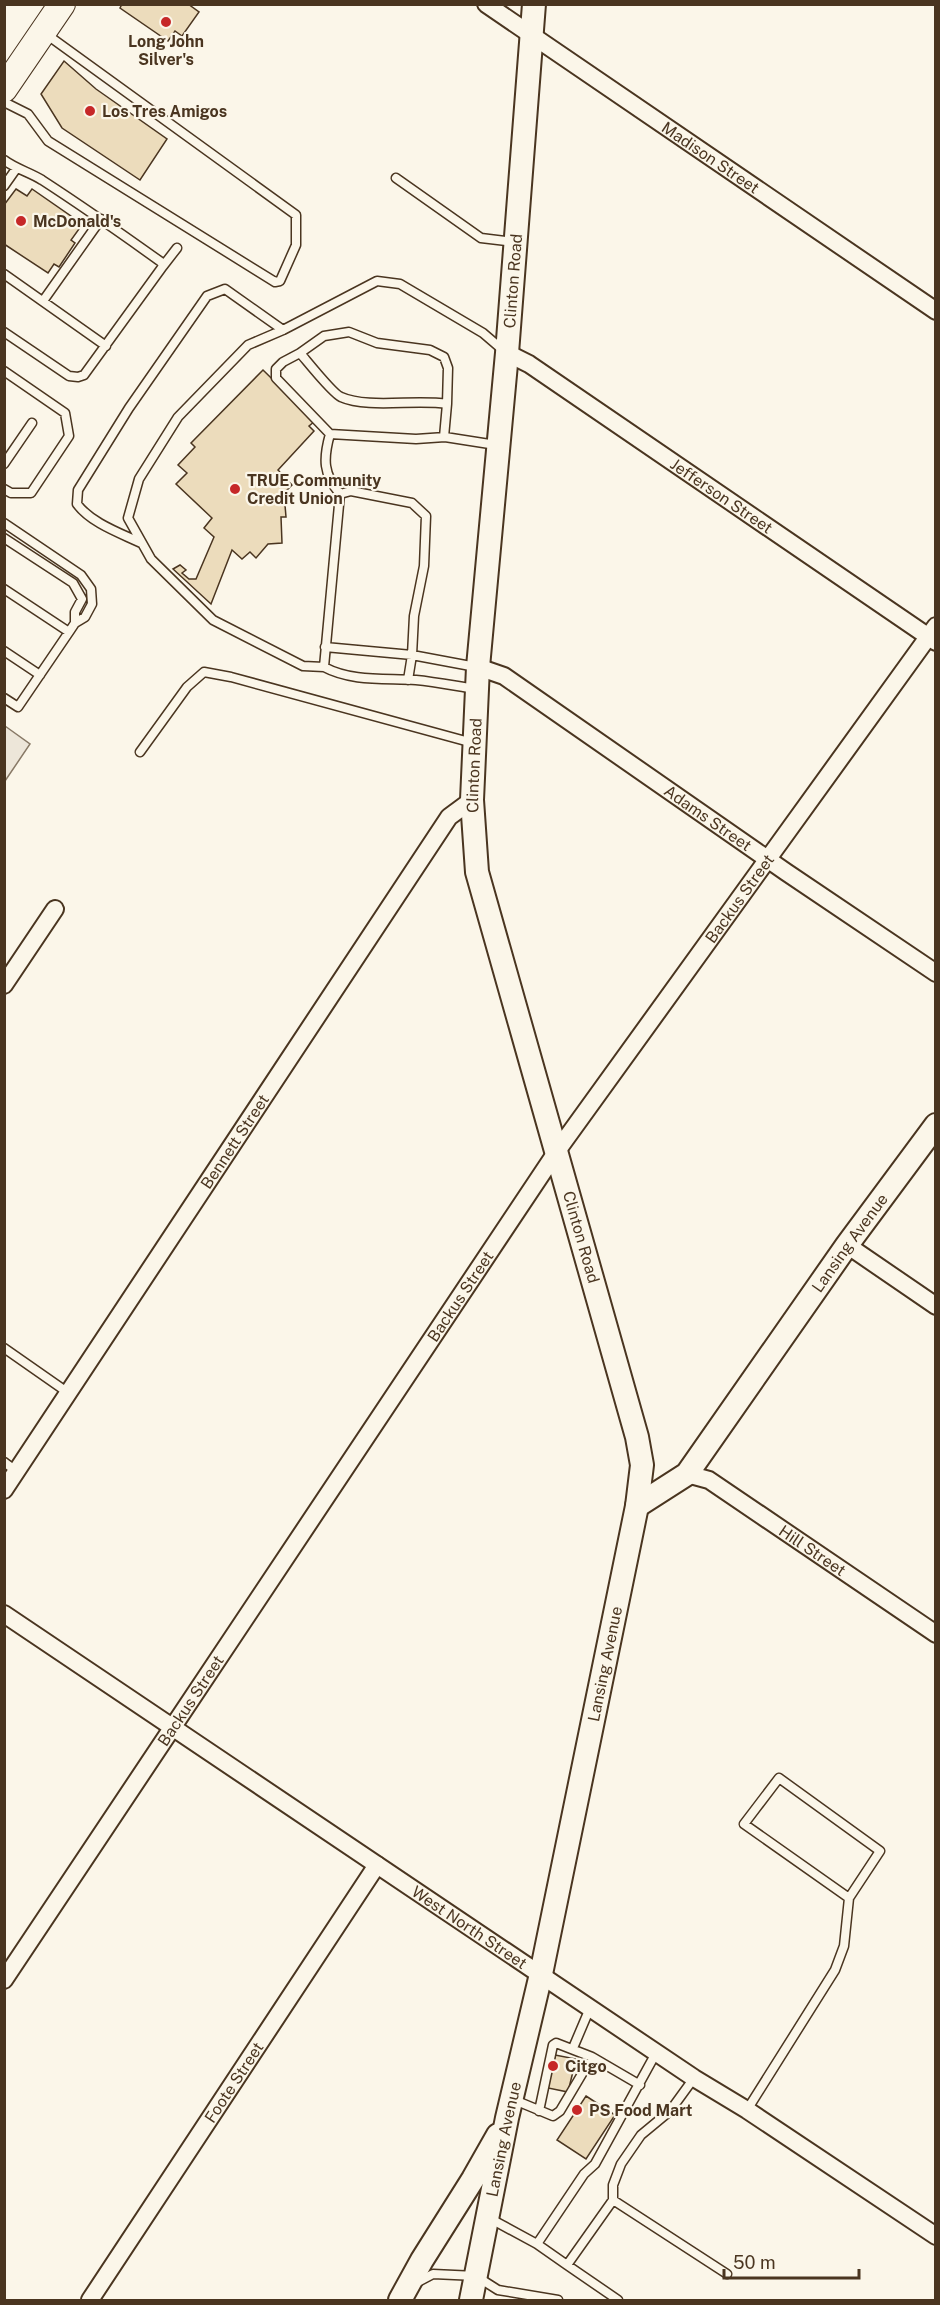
<svg xmlns="http://www.w3.org/2000/svg" width="940" height="2305" font-family="'Public Sans',sans-serif">
<style>
.green{fill:#ede6d9;stroke:#887966;stroke-width:1.5}
.building{fill:#ecdcbc;stroke:#4a3520;stroke-width:1.5}
.lines{fill:none;stroke-linecap:round;stroke-linejoin:round}
.service-casing{stroke:#4a3520;stroke-width:11}
.minor-casing{stroke:#4a3520;stroke-width:20}
.secondary-casing{stroke:#4a3520;stroke-width:26}
.primary-casing{stroke:#4a3520;stroke-width:28}
.service{stroke:#fbf6e9;stroke-width:8}
.minor{stroke:#fbf6e9;stroke-width:16}
.secondary{stroke:#fbf6e9;stroke-width:22}
.primary{stroke:#fbf6e9;stroke-width:26}
.poi-dot{fill:#c62828;stroke:#fbf6e9;stroke-width:2}
.labels{text-anchor:middle;dominant-baseline:central;stroke-width:4.5;stroke-linejoin:round;paint-order:stroke}
.poi-label{font-size:16px;font-weight:bold;fill:#4a3520;stroke:#fbf6e9;text-anchor:start}
.street-label{font-size:16px;fill:#4a3520;stroke:#fbf6e9}
</style>
<rect width="100%" height="100%" fill="#fbf6e9"/>
<path class="green" d="M5,726L30,744L5,781Z"/>
<path class="building" d="M122,4H188L199,12L182,36L175,31L168,41L120,8Z
M64,61L96,89L167,139L140,180L62,128L41,94Z
M16,189L27,196L32,189L78,221L74,226L79,229L71,240L75,243L59,267L54,264L48,273L4,244V205Z
M263,370L315,421L309,426L314,431L278,470L292,485L284,493L286,517H281L282,543L268,544L256,558L250,552L242,559L232,550L211,604L173,569L180,565L186,570L182,573L189,579H196L214,537L204,528L212,518L176,484L187,473L178,465L195,447L191,443Z
M555,2055L576,2059L568,2092L548,2088Z
M586,2096L615,2115L586,2159L557,2140Z"/>
<g class="lines">
<g class="service-casing">
<path id="service" d="M4,102L28,114L48,141L275,282L280,281L296,245V215L46,34
M4,160C16,169 29,172 42,180C82,206 122,234 161,262L163,266L84,375L78,377L69,376L4,332
M396,178L481,238L514,242
M4,186L16,169
M163,266L177,248
M4,274L106,346
M43,301L101,219
M300,353L283,362L276,369V378L330,434
M4,371L65,413L69,436L31,493H11L4,489
M444,437L447,404C415,399 368,409 341,397C333,394 307,361 300,353L324,336L349,332L377,343L430,350L444,357L448,368L447,404
M4,464L32,423
M340,494C323,474 323,459 330,434L416,439L445,437L496,445
M4,523L81,575L91,589L92,604L85,617L75,623L69,632
M4,538L73,583L82,599L75,612V623
M141,543C120,533 91,523 77,504L78,490L129,408L207,296L225,289L283,330
M4,589L69,632L18,707L4,698
M325,647L412,655L408,680
M4,651L40,675
M324,667L303,666L213,620L151,559L128,518L139,479L178,417L248,345L283,330L377,281L400,284L483,333L504,351
M476,667L412,655L414,616L424,566L426,516L412,503L351,491L340,494L324,667C352,682 385,678 416,680C436,682 456,686 476,689
M140,752L187,687L204,672L231,677L473,743
M4,1348L67,1392
M4,1462L16,1471
M573,2048L590,2008
M592,2057L640,2085
M694,2078L670,2111L641,2135L621,2164L613,2185V2200L727,2274
M512,2099L553,2116L560,2111L592,2057L556,2043L553,2045L539,2111
M747,2110L835,1970L844,1946L849,1898L880,1851L779,1778L744,1824L849,1898
M489,2218L537,2244L567,2265L613,2200
M537,2244L584,2174L595,2164L656,2053
M567,2265L618,2300
M416,2283L433,2274L476,2276L498,2290L558,2300"/>
</g>
<g class="minor-casing">
<g id="minor">
<path id="s1" d="M486,4L936,311"/>
<path id="s2" d="M507,353L529,364L936,642"/>
<path id="s3" d="M478,667L504,676L786,872L936,973"/>
<path d="M4,985L55,909"/>
<path d="M847,1245L936,1306"/>
<path id="s4" d="M687,1474L709,1480L936,1634"/>
<path id="s5" d="M4,1490L449,817L472,800"/>
<path id="s6" d="M4,1614L694,2078L747,2110L936,2236"/>
<path id="s7" d="M4,1980L557,1151L936,626"/>
<path id="s8" d="M90,2300L377,1865"/>
</g>
</g>
<g class="secondary-casing">
<g id="secondary">
<path id="s9" d="M637,1506L687,1474L847,1245L936,1125"/>
<path d="M400,2300L422,2260L473,2179L498,2135"/>
<path id="s10" d="M471,2300L507,2118L541,1974L637,1506L642,1465L637,1437L477,872L472,800L478,667L507,353L534,4"/>
</g>
</g>
<g class="primary-casing">
<path id="primary" d="M4,89L62,4"/>
</g>
<use href="#service" class="service"/>
<use href="#minor" class="minor"/>
<use href="#secondary" class="secondary"/>
<use href="#primary" class="primary"/>
</g>
<g class="poi-dot">
<circle cx="166" cy="22" r="6"/>
<circle cx="90" cy="111" r="6"/>
<circle cx="21" cy="221" r="6"/>
<circle cx="235" cy="489" r="6"/>
<circle cx="553" cy="2066" r="6"/>
<circle cx="577" cy="2110" r="6"/>
</g>
<g class="labels">
<g class="poi-label">
<text x="166" y="41" text-anchor="middle">Long John<tspan x="166" dy="18">Silver's</tspan></text>
<text x="102" y="111">Los Tres Amigos</text>
<text x="33" y="221">McDonald's</text>
<text x="247" y="480">TRUE Community<tspan x="247" dy="18">Credit Union</tspan></text>
<text x="565" y="2066">Citgo</text>
<text x="589" y="2110">PS Food Mart</text>
</g>
<g class="street-label">
<text stroke="none"><textPath href="#s1" startOffset="272">Madison Street</textPath></text>
<text stroke="none"><textPath href="#s10" startOffset="2061">Clinton Road</textPath></text>
<text stroke="none"><textPath href="#s2" startOffset="258">Jefferson Street</textPath></text>
<text stroke="none"><textPath href="#s10" startOffset="1575">Clinton Road</textPath></text>
<text stroke="none"><textPath href="#s3" startOffset="276">Adams Street</textPath></text>
<text stroke="none"><textPath href="#s7" startOffset="1308">Backus Street</textPath></text>
<text stroke="none"><textPath href="#s5" startOffset="418">Bennett Street</textPath></text>
<text transform="translate(581 1237) rotate(74)">Clinton Road</text>
<text stroke="none"><textPath href="#s9" startOffset="342">Lansing Avenue</textPath></text>
<text stroke="none"><textPath href="#s7" startOffset="822">Backus Street</textPath></text>
<text stroke="none"><textPath href="#s4" startOffset="148">Hill Street</textPath></text>
<text stroke="none"><textPath href="#s10" startOffset="650">Lansing Avenue</textPath></text>
<text stroke="none"><textPath href="#s7" startOffset="336">Backus Street</textPath></text>
<text stroke="none"><textPath href="#s6" startOffset="561">West North Street</textPath></text>
<text stroke="none"><textPath href="#s8" startOffset="261">Foote Street</textPath></text>
<text stroke="none"><textPath href="#s10" startOffset="164">Lansing Avenue</textPath></text>
</g>
</g>
<rect width="940" height="2305" fill="none" stroke="#4a3520" stroke-width="12"/>
<path d="M724 2269v9h135v-9" fill="none" stroke="#4a3520" stroke-width="3"/>
<text x="733" y="2269" font-size="18" fill="#4a3520" stroke="#fbf6e9" stroke-width="4.5" paint-order="stroke">50 m</text>
</svg>
